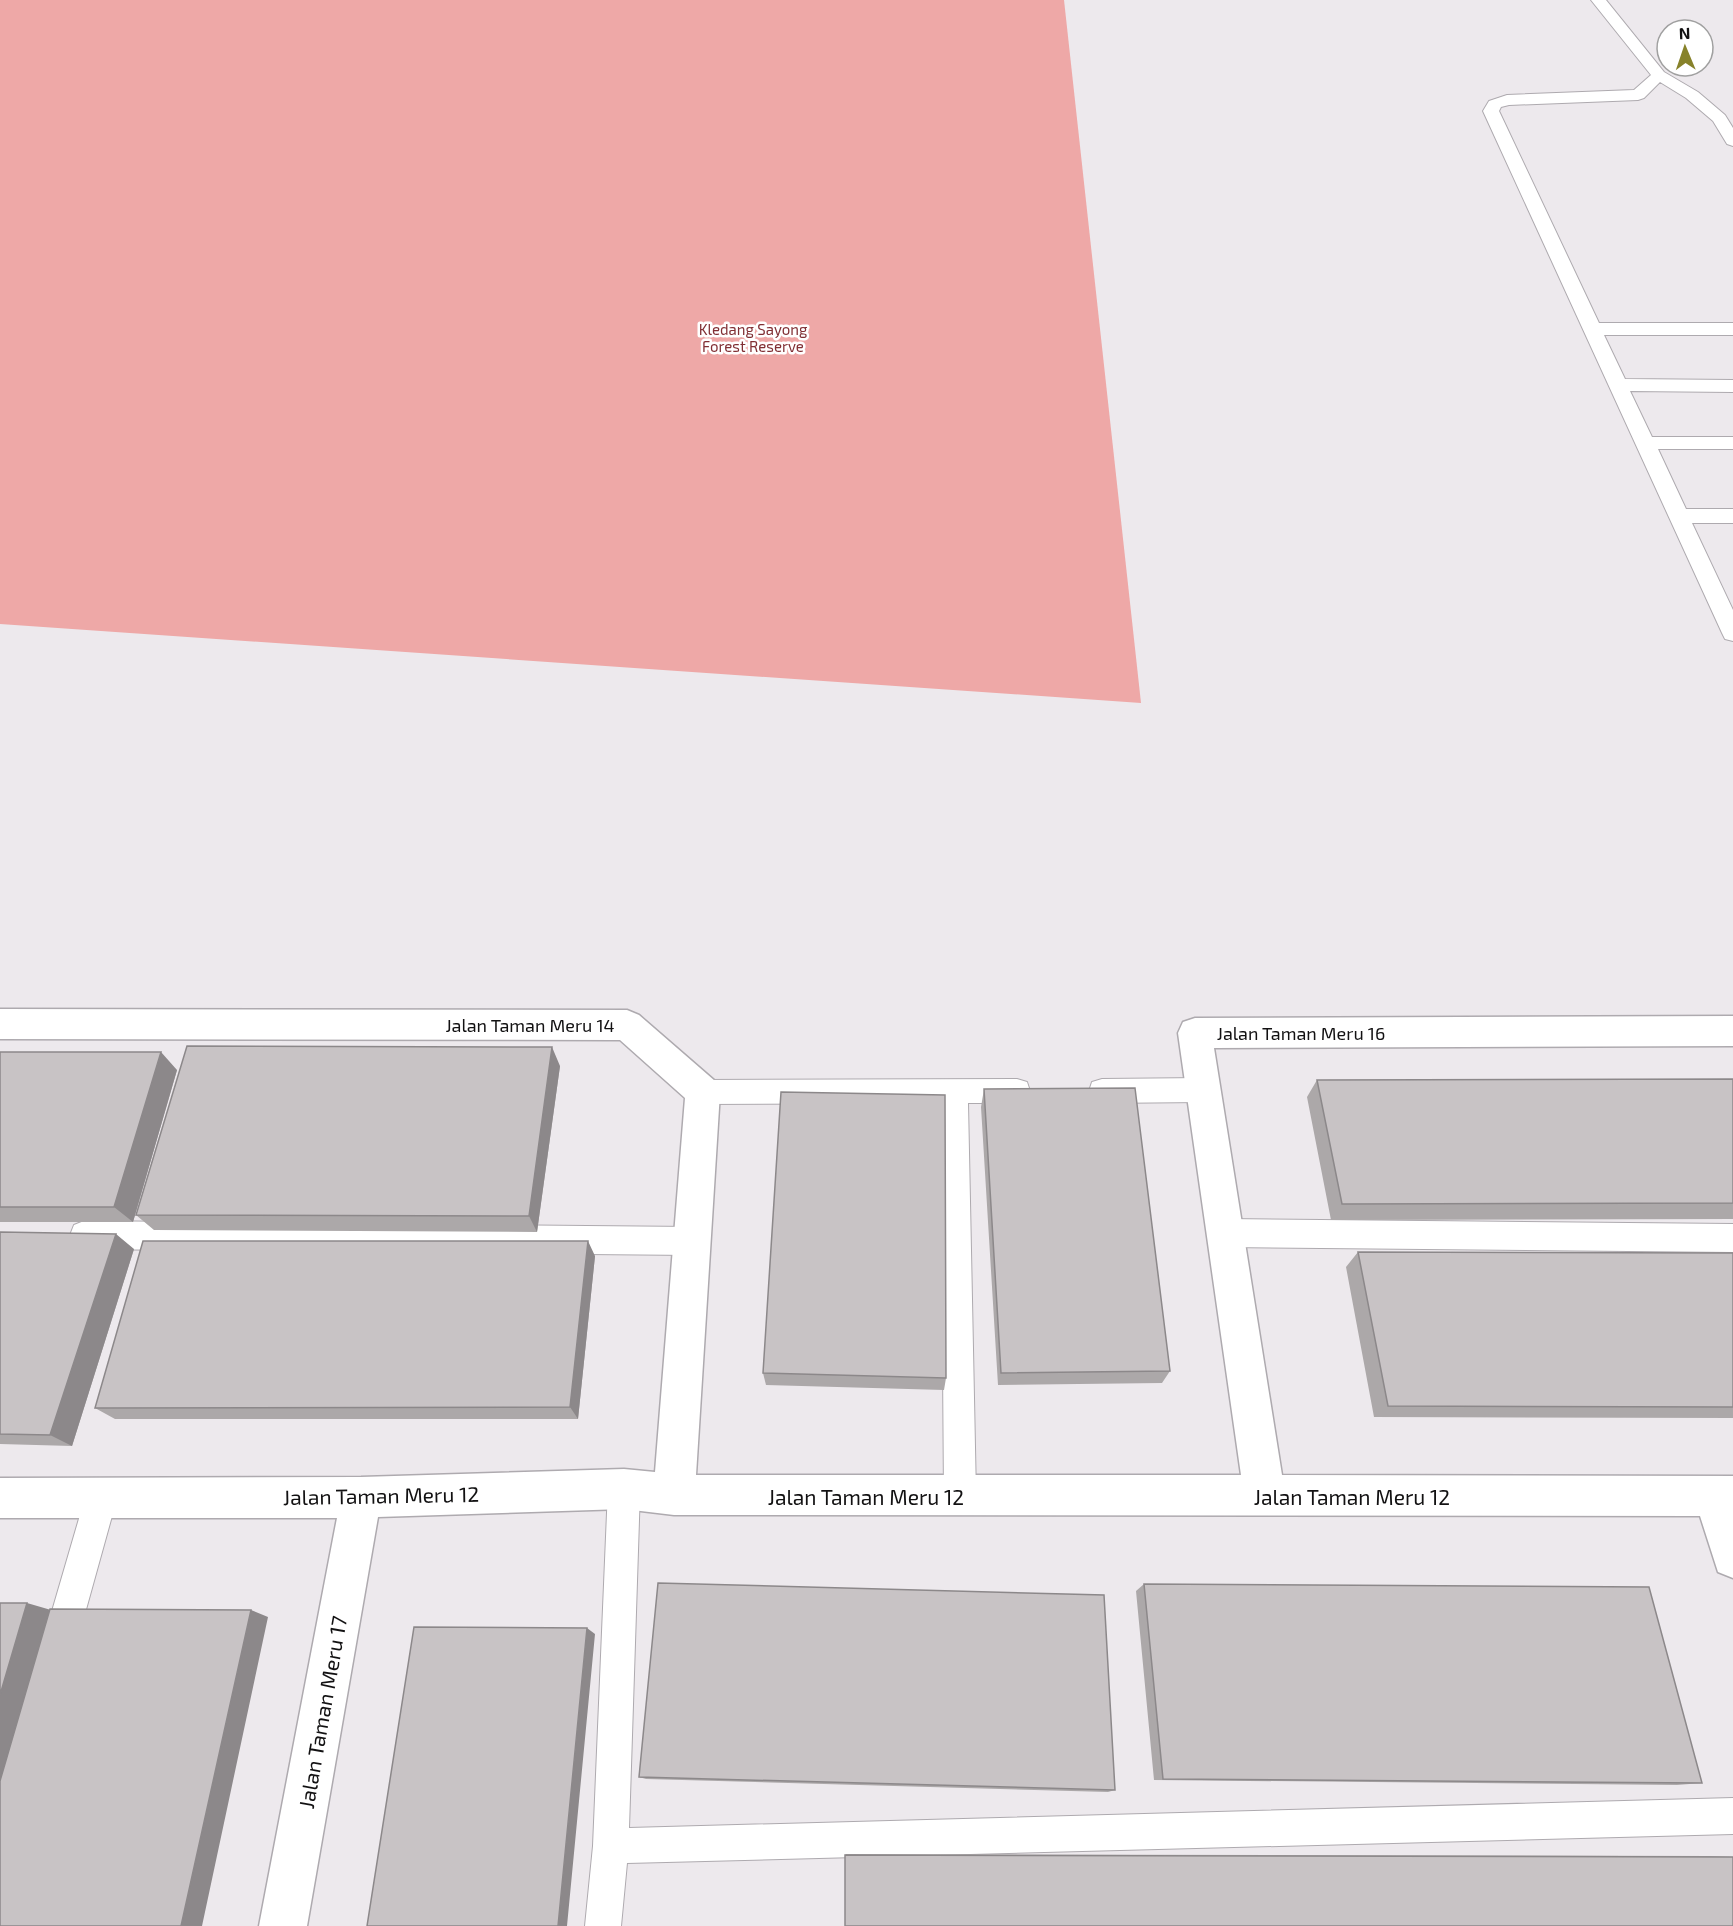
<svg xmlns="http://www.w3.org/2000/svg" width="1733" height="1926" font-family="'Exo 2',sans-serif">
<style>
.forest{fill:#eea8a7}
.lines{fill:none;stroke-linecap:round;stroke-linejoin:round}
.service-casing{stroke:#aeaaaf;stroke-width:2}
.minor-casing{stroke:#aeaaaf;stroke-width:3}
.service{fill:#fff;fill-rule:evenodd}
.minor{fill:#fff;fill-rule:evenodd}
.wall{fill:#aca8a9}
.shaded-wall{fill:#8c888a}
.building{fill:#c8c3c5;stroke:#8c888a;stroke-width:1.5}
.labels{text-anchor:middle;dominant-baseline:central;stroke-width:5;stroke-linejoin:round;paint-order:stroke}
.far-park-label{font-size:15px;fill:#812f34;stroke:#fff}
.street-label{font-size:18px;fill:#121112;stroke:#fff}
.near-street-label{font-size:21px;fill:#121112;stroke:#fff}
</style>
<rect width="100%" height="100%" fill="#ede9ed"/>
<path class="forest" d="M0,0H1064L1141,703L0,624Z"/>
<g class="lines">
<g class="service-casing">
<path id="service" d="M1591,0H1606L1664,72L1698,92L1725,115L1733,128V146L1727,144L1713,121L1686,98L1660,82L1644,98L1638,100L1509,105L1501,107L1499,111L1599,323H1733V335H1604L1625,379L1733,380V392L1630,391L1652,437H1733V449H1658L1686,509H1733V523H1692L1733,610V641L1725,639L1722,633L1483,111L1489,101L1507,95L1634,90L1651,75Z
M1203,1078L1213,1081L1216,1090L1213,1099L1203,1102L1102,1103L1092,1100L1089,1091L1092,1082L1102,1079Z
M1017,1079L1027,1082L1030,1091L1027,1100L1017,1103H968L976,1496L971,1507L960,1512L949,1507L944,1496L941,1103L703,1104L693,1101L690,1092L693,1083L703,1080Z
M1225,1219L1733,1224V1252L1225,1247L1215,1243L1211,1233L1215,1223Z
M84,1221L692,1227L702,1231L706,1241L702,1251L692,1255L84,1249L74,1245L70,1235L74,1225Z
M624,1473L635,1478L640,1489L629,1828L1733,1798V1834L627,1863L621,1926H585L593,1846L608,1489L613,1478Z
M101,1482L112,1487L117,1498L77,1642L72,1654L60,1659L48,1654L43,1642L85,1498L90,1487Z"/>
</g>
<g class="minor-casing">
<path id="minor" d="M0,1009L627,1010L639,1015L715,1081L720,1092L696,1475H1241L1178,1033L1183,1022L1195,1018L1733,1016V1046L1214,1048L1282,1475L1733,1476V1578L1718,1572L1700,1516L674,1515L624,1509L378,1517L307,1926H259L337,1518H0V1478L361,1477L624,1469L655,1472L685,1098L620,1040L0,1039Z"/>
</g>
<use href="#service" class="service"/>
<use href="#minor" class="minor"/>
</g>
<path class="wall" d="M0,1052L177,1070L133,1222H0Z
M560,1066L537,1232L154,1230L136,1215Z
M1733,1079V1219L1331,1220L1307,1097L1317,1080Z
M984,1089L1170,1371L1162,1383L998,1385L981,1107Z
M0,1232L134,1249L72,1446L0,1444Z
M1358,1252L1733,1253V1418L1374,1417L1346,1267Z
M595,1256L578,1419H115L95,1408Z
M763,1373L946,1378L944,1390L766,1385Z
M1144,1584L1702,1783L1677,1785L1154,1780L1136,1591Z
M639,1777L1115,1790L1108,1792L646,1779Z
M846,1854L1709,1856L1733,1857L845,1855Z"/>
<path class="shaded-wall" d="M552,1047L560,1066L537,1232L529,1216Z
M161,1052L177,1070L133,1222L114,1207Z
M116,1234L134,1249L72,1446L50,1435Z
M588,1241L595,1256L578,1419L570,1407Z
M27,1603L51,1610L0,1788V1695Z
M251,1610L268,1617L202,1926H181Z
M587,1628L595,1634L567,1926H558Z"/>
<path class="building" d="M187,1046L552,1047L529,1216L136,1215Z
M0,1052H161L114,1207H0Z
M1733,1079V1203L1342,1204L1317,1080Z
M1135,1088L1170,1371L1001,1373L984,1089Z
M781,1092L945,1095L946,1378L763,1373Z
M0,1232L116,1234L50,1435L0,1434Z
M143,1241H588L570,1407L95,1408Z
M1358,1252L1733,1253V1407L1388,1406Z
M658,1583L1104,1595L1115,1790L639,1777Z
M1144,1584L1649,1587L1702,1783L1163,1779Z
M0,1603H27L0,1695Z
M50,1609L251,1610L181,1926H0V1781Z
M414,1627L587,1628L558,1926H367Z
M845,1855L1733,1857V1926H845Z"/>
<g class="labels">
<g class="far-park-label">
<text x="753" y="329">Kledang Sayong<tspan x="753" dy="17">Forest Reserve</tspan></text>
</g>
<g class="street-label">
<text x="530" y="1025">Jalan Taman Meru 14</text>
<text x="1301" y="1033">Jalan Taman Meru 16</text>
</g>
<g class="near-street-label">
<text transform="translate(381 1495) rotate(-1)">Jalan Taman Meru 12</text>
<text x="866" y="1496">Jalan Taman Meru 12</text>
<text x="1352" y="1496">Jalan Taman Meru 12</text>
<text transform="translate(322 1712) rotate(-80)">Jalan Taman Meru 17</text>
</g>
</g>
<g transform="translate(1685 48) rotate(358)"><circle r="28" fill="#ffffff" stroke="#a0a0a0" stroke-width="1.5"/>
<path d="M0-4.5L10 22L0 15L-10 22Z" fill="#87822a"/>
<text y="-9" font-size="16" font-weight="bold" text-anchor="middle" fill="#121112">N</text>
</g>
</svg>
